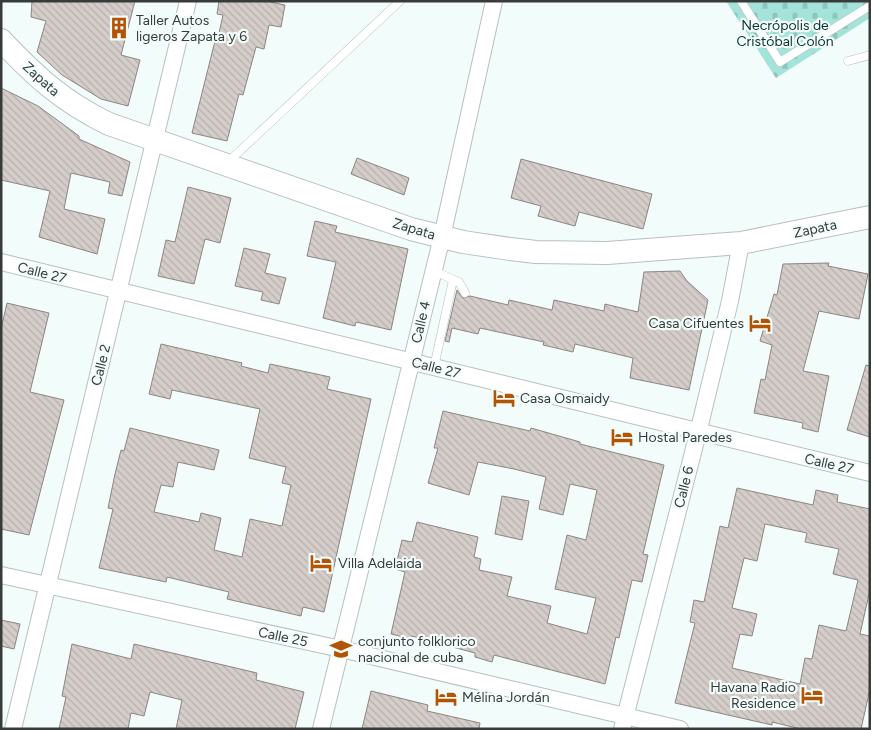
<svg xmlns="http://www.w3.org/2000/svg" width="871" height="730" font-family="Figtree,sans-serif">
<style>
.cemetery{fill:url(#cemetery-stones)}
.building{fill:url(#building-back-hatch);stroke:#8c8581;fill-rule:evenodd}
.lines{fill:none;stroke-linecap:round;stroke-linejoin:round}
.lane-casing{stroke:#b7c0bf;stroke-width:9}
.street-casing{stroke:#b7c0bf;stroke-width:18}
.secondary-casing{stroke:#b7c0bf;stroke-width:24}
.lane{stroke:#fff;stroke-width:8}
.street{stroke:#fff;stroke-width:16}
.secondary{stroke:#fff;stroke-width:22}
.labels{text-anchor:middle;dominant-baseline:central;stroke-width:4.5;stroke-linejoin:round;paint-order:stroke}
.poi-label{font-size:14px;fill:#373b3a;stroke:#f2fcfb;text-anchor:start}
.park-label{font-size:14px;fill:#09322e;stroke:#f2fcfb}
.street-label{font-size:14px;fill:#373b3a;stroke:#f2fcfb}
</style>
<defs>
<pattern id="cemetery-stones" width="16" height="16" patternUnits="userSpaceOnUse" patternTransform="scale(1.25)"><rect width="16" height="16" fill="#a4e3da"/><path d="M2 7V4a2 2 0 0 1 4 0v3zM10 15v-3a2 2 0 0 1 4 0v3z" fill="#8ec4bc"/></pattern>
<pattern id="building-back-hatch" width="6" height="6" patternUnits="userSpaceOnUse" patternTransform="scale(1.25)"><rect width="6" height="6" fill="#d5cdc9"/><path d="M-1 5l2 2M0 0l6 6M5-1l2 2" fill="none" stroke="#b7b1ad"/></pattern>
</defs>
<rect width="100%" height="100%" fill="#f2fcfb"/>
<path class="cemetery" d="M726,1H870V18L776,78Z"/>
<path class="building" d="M32,1H135L121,55L140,60L128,106L101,99L62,75L37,52L46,21L31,17Z
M219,1H266L285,5L281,27L269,25L264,49L256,47L243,95L239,94L227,141L192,133L215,41L217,42L223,15L217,14Z
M1,88L38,106L79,136V139L130,162L122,196L108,193L110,182L71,173L64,209L105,219L97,254L39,237L50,191L1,180Z
M357,158L409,178L404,195L351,174Z
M521,159L652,194L643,229L579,212L575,226L538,216L541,206L511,198Z
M188,187L231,198L220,243L205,239L194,284L158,276L166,240L175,242Z
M315,221L337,226L335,232L408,249L391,330L356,322L355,326L323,318L336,262L307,256Z
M244,248L270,254L265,273L286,278L279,304L261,300L263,292L235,286Z
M829,263L828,266L868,274L859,319L819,311L803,371L829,376L818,432L802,428L803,423L754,413L761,379L765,380L772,345L760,341L774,294L777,295L783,264Z
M680,271L687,281L708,300L689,390L630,378L633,358L575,344L573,352L543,345L544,342L480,328L478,334L452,328L449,342L445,341L457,290L463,298L470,296L508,305L509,300L552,310L554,300L604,311L605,304L638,312L644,272Z
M7,303L49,313L30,392L64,400L29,535L1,529V329Z
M161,344L242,363L241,366L268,373L270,364L330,377L327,389L371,399L324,612L303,607L301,616L227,599L229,592L167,577L166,582L99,568L113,509L108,508L115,474L121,450L124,451L130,428L219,450L214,470L178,462L173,487L161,485L154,512L199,522L201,513L221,518L214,550L242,557L250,519L282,526L291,485L282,483L286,467L249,458L260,409L172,390L170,399L149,394Z
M866,365L870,366V437L847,430Z
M443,411L530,431L531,428L580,442V444L664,465L643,554L648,555L642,582L632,580L619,638L616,637L605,684L494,655L492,662L475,657V653L412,636V639L391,634L405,572L395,569L402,540L412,542L417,522L478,537L474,557L481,559L479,570L512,577L507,596L551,606L547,623L587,634L596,598L555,589L567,535L586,540L597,490L570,484L563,515L539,509L546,477L514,469L478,462L469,495L428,483L438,448H434Z
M737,488L813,505L816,490L838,495L837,502L870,509V590L860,634L870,636V689L861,729H801L772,722V725L675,703L695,623L690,622L694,600L704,602L720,526L728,528ZM765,524L807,533L805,542L839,549L833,574L858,580L846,631L819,625L812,659L805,658L800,684L732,668L740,634L752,636L757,614L732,608L744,558L757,561Z
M502,496L529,501L522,540L495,534Z
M1,620L20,624L14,649L1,646Z
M72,644L131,659L134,644L257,673L256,680L304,692L295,729H176L182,700L150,692L144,716L131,713L128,729H59L66,697L62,696Z
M371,691L428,705L427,711L480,723L479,729H362Z"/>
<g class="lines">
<g class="lane-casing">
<path id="lane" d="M741,1L780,62L870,6
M848,61L870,55
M228,162L400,1
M434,271L459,282L465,293
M434,367L453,280"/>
</g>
<g class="street-casing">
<path id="street" d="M1,262L870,473
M1,575L341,649L680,729
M13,729L188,1
M321,729L442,237L494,1
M622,729L698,433L730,301L741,243"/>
</g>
<g class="secondary-casing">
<path id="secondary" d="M1,40C35,76 63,102 109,124L411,229L463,242L510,249L536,252L607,253L741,243L870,217"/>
</g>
<use href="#lane" class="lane"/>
<use href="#street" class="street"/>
<use href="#secondary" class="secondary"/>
</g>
<defs>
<g id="building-bare" transform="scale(1.725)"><path d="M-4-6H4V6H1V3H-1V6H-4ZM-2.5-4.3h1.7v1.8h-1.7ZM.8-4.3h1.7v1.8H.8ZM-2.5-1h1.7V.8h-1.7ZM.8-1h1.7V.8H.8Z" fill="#b25404" stroke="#f2fcfb" stroke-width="2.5" paint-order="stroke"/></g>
<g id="hotel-bare" transform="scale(1.725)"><path d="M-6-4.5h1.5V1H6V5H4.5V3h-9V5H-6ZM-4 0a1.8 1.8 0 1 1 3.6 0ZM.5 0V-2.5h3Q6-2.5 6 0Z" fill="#b25404" stroke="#f2fcfb" stroke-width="2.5" paint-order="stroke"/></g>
<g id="school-bare" transform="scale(1.725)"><path d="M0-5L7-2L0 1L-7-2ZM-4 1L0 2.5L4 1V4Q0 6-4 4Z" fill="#b25404" stroke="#f2fcfb" stroke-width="2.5" paint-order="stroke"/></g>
</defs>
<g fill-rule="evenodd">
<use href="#building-bare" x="119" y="28"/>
<use href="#hotel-bare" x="760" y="323"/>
<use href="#hotel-bare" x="504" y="398"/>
<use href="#hotel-bare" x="622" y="437"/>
<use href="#hotel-bare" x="321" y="563"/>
<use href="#school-bare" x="341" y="649"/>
<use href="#hotel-bare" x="812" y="695"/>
<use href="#hotel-bare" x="446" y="697"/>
</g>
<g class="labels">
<g class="poi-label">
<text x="136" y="20">Taller Autos<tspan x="136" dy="16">ligeros Zapata y 6</tspan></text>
<text x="744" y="323" text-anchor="end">Casa Cifuentes</text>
<text x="520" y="398">Casa Osmaidy</text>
<text x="638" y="437">Hostal Paredes</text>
<text x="338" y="563">Villa Adelaida</text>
<text x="358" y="641">conjunto folklorico<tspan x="358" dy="16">nacional de cuba</tspan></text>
<text x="796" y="687" text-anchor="end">Havana Radio<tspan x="796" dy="16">Residence</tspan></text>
<text x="462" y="697">Mélina Jordán</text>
</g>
<g class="park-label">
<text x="785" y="25">Necrópolis de<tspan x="785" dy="16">Cristóbal Colón</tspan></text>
</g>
<g class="street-label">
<text transform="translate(41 79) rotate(42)">Zapata</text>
<text transform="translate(414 229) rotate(17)">Zapata</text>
<text transform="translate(815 229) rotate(-12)">Zapata</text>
<text transform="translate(42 273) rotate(14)">Calle 27</text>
<text transform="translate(421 322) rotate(-77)">Calle 4</text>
<text transform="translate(101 365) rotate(-76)">Calle 2</text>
<text transform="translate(436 368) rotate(14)">Calle 27</text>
<text transform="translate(829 464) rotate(13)">Calle 27</text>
<text transform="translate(684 487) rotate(-76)">Calle 6</text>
<text transform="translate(283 637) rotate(12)">Calle 25</text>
</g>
</g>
<rect width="871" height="730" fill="none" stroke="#373b3a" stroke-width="5"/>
</svg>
